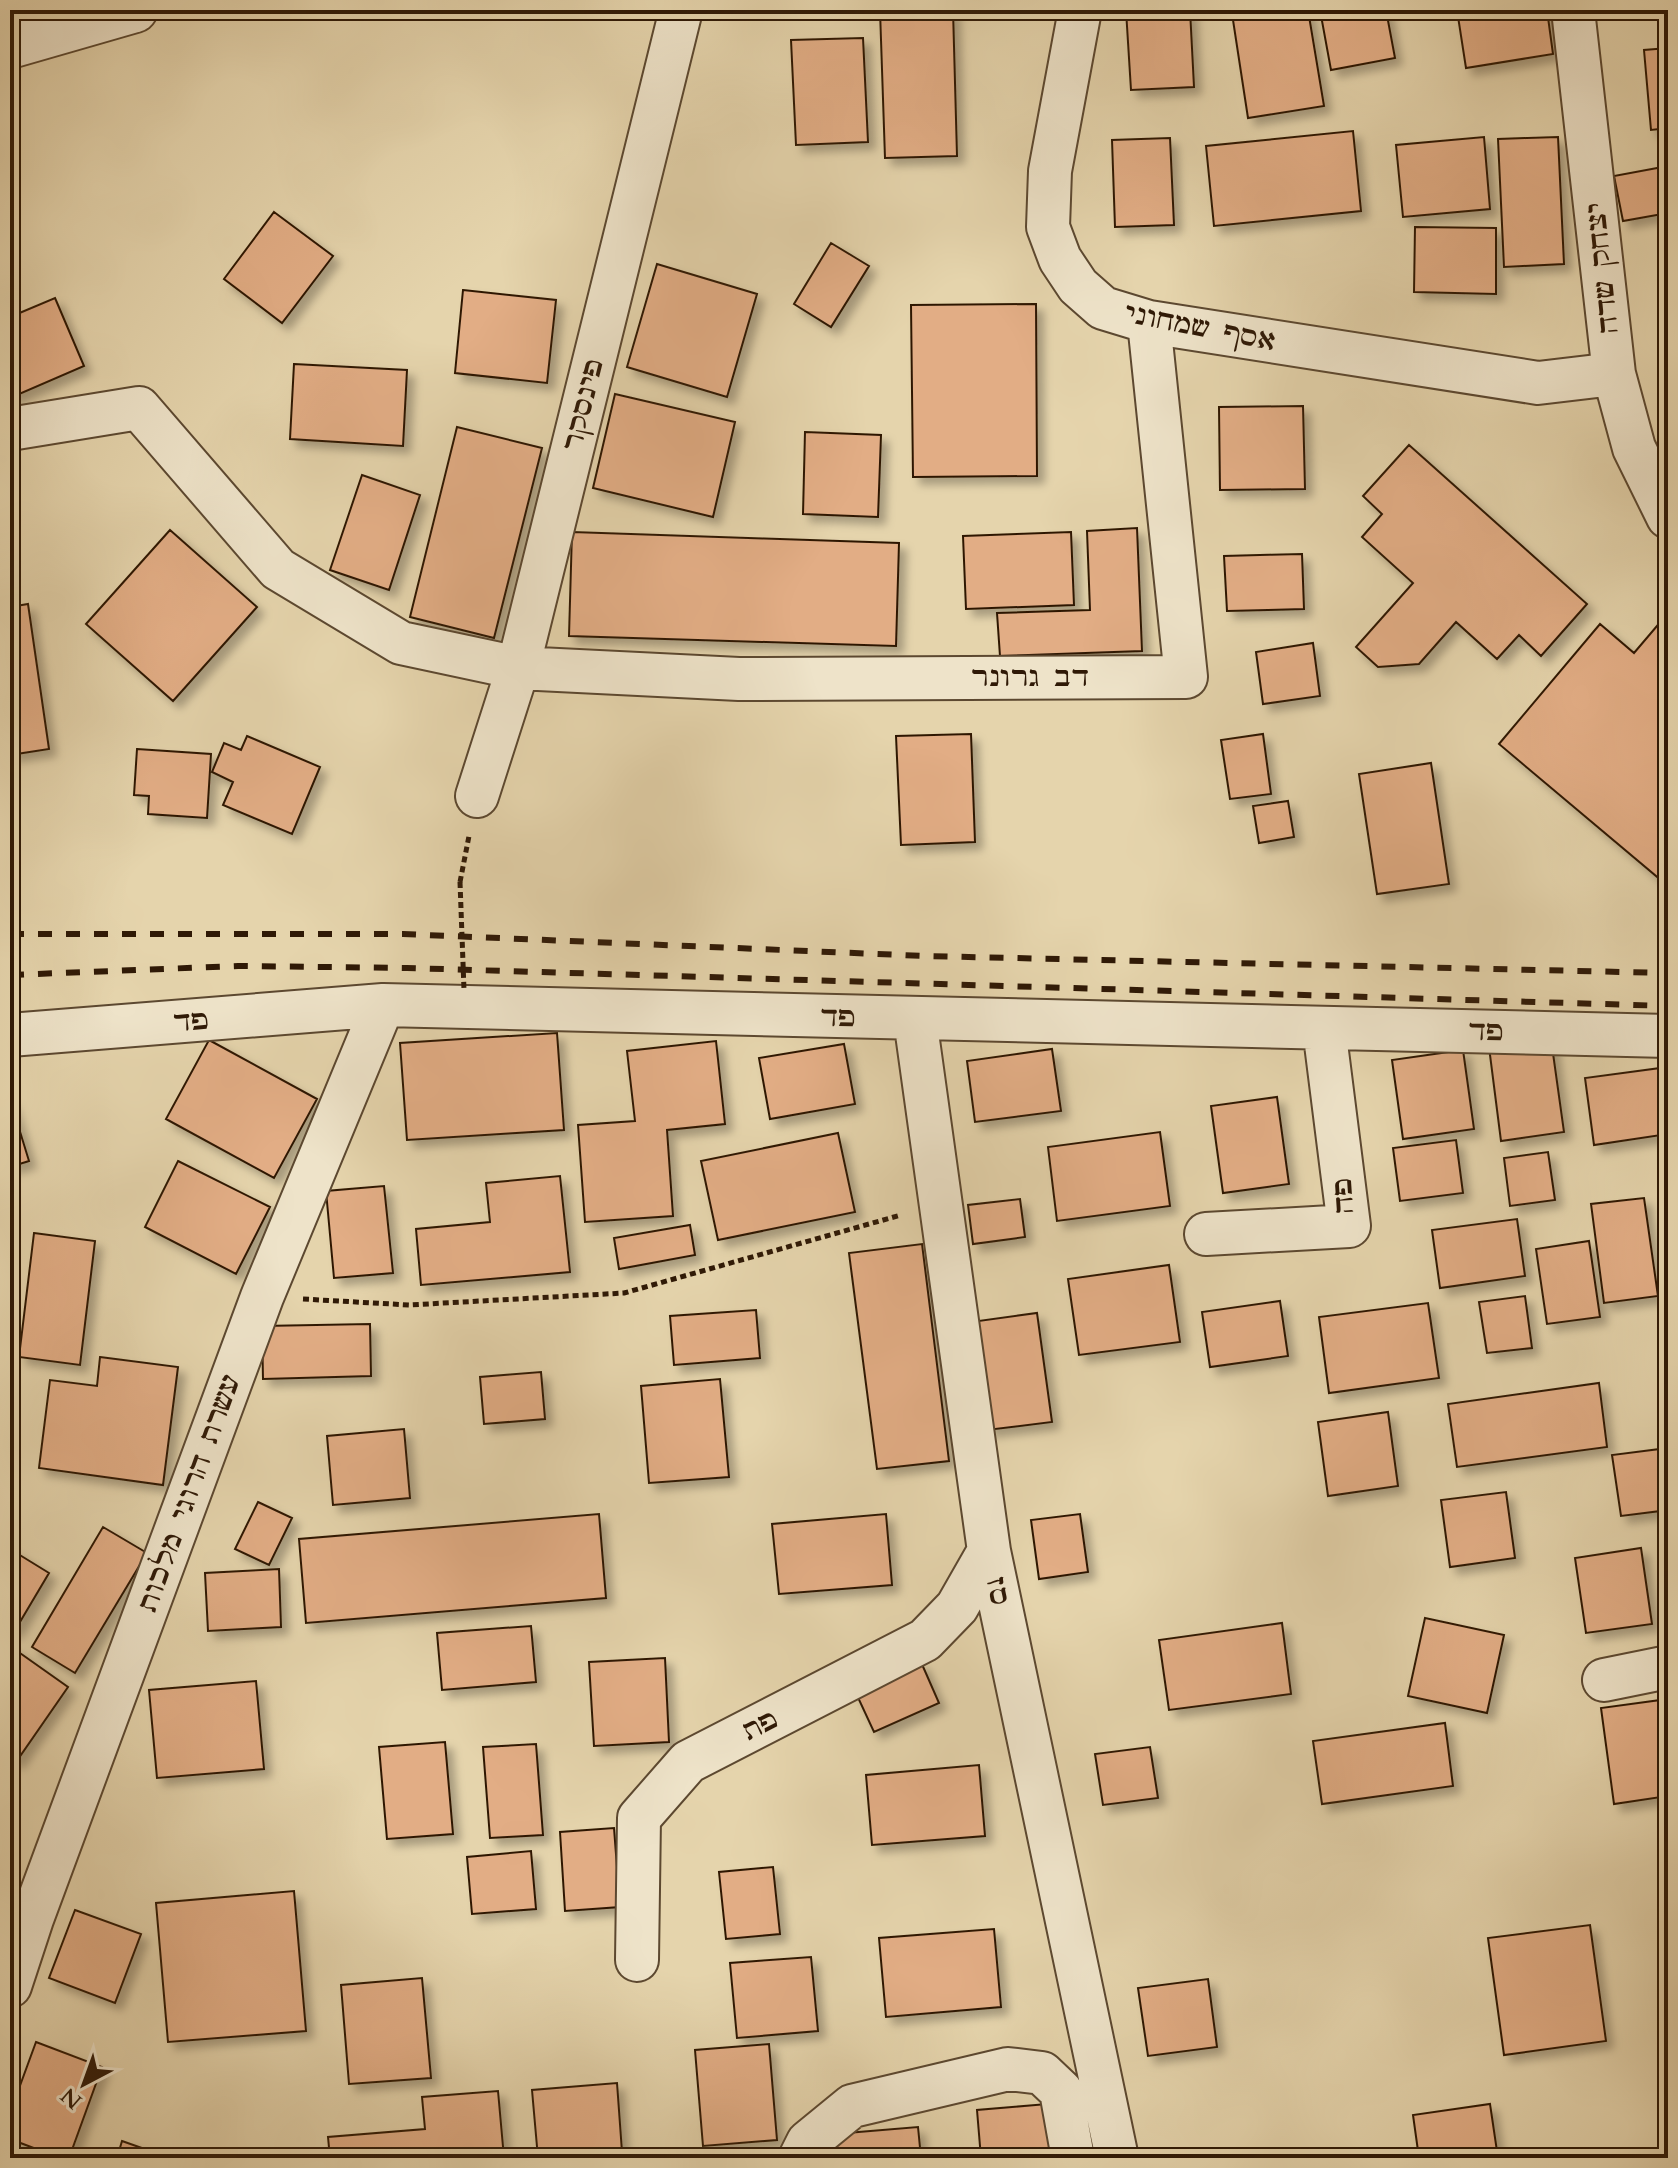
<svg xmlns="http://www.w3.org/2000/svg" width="1678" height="2168" font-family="Cardo,'Frank Ruhl Libre',serif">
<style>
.building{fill:#e2ad85;stroke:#2f1906;stroke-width:2;filter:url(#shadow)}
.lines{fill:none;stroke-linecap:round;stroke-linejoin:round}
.minor-casing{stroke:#5c4830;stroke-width:46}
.tertiary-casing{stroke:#5c4830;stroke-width:48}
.path{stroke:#2f1906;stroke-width:5;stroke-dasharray:6 4;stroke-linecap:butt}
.minor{stroke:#eee3c9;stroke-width:42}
.tertiary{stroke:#eee3c9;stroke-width:44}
.rail{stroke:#2f1906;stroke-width:6;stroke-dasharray:14 14;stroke-linecap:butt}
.path-bridge{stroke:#2f1906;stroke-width:5;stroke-dasharray:6 4;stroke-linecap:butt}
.labels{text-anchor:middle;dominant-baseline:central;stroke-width:6;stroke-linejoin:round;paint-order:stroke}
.street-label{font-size:28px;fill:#2f1906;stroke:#eee3c9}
</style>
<defs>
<filter id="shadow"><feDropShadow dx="7" dy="7" stdDeviation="4" flood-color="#0004"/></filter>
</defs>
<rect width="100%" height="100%" fill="#e5d4ac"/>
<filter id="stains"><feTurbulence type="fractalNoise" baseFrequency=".0025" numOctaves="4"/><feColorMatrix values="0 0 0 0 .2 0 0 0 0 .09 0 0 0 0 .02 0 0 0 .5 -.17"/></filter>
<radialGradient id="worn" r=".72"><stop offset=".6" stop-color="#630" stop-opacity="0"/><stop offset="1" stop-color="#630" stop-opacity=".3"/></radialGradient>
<path class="building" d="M880,10H953L957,156L885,158Z
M1126,10H1190L1194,87L1131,90Z
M1296,10H1308L1324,106L1248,118L1233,20Z
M1320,10H1386L1395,58L1331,70Z
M1457,10H1547L1553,54L1466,68Z
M863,38L868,142L796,145L791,40Z
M1668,48V128L1651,130L1644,50Z
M1353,131L1361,211L1214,226L1206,146Z
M1484,137L1490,209L1403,217L1396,145Z
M1558,137L1564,264L1504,267L1498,139Z
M1170,138L1174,225L1115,227L1112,140Z
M1668,166V213L1623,221L1614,176Z
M274,212L333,256L282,323L224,279Z
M1415,227L1496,228V294L1414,292Z
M831,243L869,266L831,327L794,304Z
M657,264L757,294L727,397L627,367Z
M463,290L556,300L547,383L455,373Z
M55,298L84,366L10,398V317Z
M1036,304L1037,476L913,477L911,305Z
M294,364L407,370L403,446L290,439Z
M615,394L735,422L713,517L593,488Z
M1303,406L1305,489L1220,490L1219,407Z
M457,427L542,448L494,638L410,617Z
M805,432L881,435L878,517L803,514Z
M1409,445L1587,604L1541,656L1519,635L1497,659L1456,622L1419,664L1378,667L1356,647L1413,583L1362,537L1382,514L1363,496Z
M362,475L420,495L389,590L330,570Z
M1137,528L1142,651L1000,656L997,613L1090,610L1087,531Z
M170,530L257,607L173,701L86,624Z
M572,532L899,543L896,646L569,636Z
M1071,532L1074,605L966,609L963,536Z
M1302,554L1304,609L1227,611L1224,556Z
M28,604L49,749L10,755V607Z
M1668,613V886L1499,744L1600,624L1634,653Z
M1313,643L1320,696L1263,704L1256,652Z
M971,734L975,842L901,845L896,736Z
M1263,734L1271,794L1230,799L1221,740Z
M247,736L320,767L292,834L223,805L233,782L212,772L224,743L241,750Z
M137,749L211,754L207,818L148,814L149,796L134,795Z
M1431,763L1449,884L1377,894L1359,774Z
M1288,801L1294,837L1259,843L1253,806Z
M557,1033L564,1130L407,1140L400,1043Z
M1551,1039L1564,1132L1501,1141L1489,1047Z
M209,1040L317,1099L274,1178L166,1119Z
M716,1041L725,1124L667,1130L673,1216L585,1222L578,1125L635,1121L627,1051Z
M844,1044L855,1104L770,1119L759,1058Z
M1052,1049L1061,1111L975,1122L967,1061Z
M1463,1050L1474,1129L1403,1139L1392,1060Z
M1668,1067V1134L1594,1145L1585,1078Z
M1277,1097L1289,1184L1223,1193L1211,1106Z
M10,1099L29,1161L10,1167Z
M1160,1132L1170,1206L1057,1221L1048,1147Z
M838,1133L855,1212L718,1240L701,1161Z
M1456,1140L1463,1193L1400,1201L1393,1148Z
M1548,1152L1555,1200L1510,1206L1504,1158Z
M178,1161L270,1207L236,1274L145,1227Z
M560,1176L570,1272L421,1285L416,1229L490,1222L486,1183Z
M384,1186L393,1273L334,1278L326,1191Z
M1644,1198L1658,1296L1604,1303L1591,1204Z
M1020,1199L1025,1237L973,1244L968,1205Z
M1517,1219L1525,1276L1440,1288L1432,1230Z
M690,1225L695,1255L619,1269L614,1238Z
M34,1233L95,1241L80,1365L19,1357Z
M1589,1241L1600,1317L1547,1324L1536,1249Z
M922,1244L949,1461L877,1469L849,1253Z
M1169,1265L1180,1342L1079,1355L1068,1279Z
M1525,1296L1532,1348L1487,1353L1479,1302Z
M1280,1301L1288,1356L1210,1367L1202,1312Z
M1428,1303L1439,1378L1329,1393L1319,1317Z
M756,1310L760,1358L674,1365L670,1316Z
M1037,1313L1052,1422L987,1430L971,1322Z
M370,1324L371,1376L263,1379L262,1326Z
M100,1357L178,1367L163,1485L39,1468L50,1380L97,1386Z
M541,1372L545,1419L484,1424L480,1377Z
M720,1379L729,1477L649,1483L641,1386Z
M1599,1383L1607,1447L1457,1467L1448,1404Z
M1388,1412L1398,1486L1328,1496L1318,1422Z
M404,1429L410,1498L333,1505L327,1436Z
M1668,1448V1510L1621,1516L1612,1455Z
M1506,1492L1515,1558L1450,1567L1441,1500Z
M258,1502L292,1518L269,1565L235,1549Z
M599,1514L606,1598L306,1623L299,1539Z
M886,1514L892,1585L779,1594L772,1524Z
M1080,1514L1088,1572L1039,1579L1031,1520Z
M103,1527L147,1553L75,1673L32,1647Z
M1641,1548L1652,1624L1586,1633L1575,1558Z
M10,1549L49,1573L14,1632L10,1629Z
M279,1569L281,1627L208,1631L205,1573Z
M1425,1618L1504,1635L1487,1713L1408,1696Z
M1282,1623L1291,1694L1169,1710L1159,1640Z
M531,1626L536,1682L442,1690L437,1633Z
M10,1646L68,1687L16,1762L10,1758Z
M665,1658L669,1742L594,1746L589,1662Z
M921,1662L939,1703L874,1732L855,1691Z
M256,1681L264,1769L157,1778L149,1690Z
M1668,1699V1796L1614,1804L1601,1708Z
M1445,1723L1453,1786L1322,1804L1313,1741Z
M445,1742L453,1834L387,1839L379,1747Z
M536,1744L543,1835L490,1838L483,1747Z
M1150,1747L1158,1798L1103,1805L1095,1754Z
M979,1765L985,1836L872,1845L866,1775Z
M614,1828L620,1907L565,1911L560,1832Z
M531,1851L536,1909L472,1914L467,1857Z
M773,1867L780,1934L726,1939L719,1872Z
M10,1880L22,1885L10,1910Z
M294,1891L306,2031L168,2042L156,1903Z
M75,1910L141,1934L115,2003L49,1978Z
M1590,1925L1606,2041L1504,2055L1488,1938Z
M994,1929L1001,2007L886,2017L879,1938Z
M811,1957L818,2031L737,2038L730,1963Z
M422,1978L431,2078L349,2084L341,1985Z
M1208,1979L1217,2047L1148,2056L1138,1988Z
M36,2042L102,2067L69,2158H60L10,2139V2113Z
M769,2044L777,2140L703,2146L695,2050Z
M617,2083L622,2152L538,2158L532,2090Z
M498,2091L504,2158H330L328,2137L425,2129L422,2097Z
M1047,2104L1052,2158H981L977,2110Z
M1490,2104L1498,2158H1419L1413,2115Z
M918,2127L921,2158H837L835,2134Z
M122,2141L170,2158H117Z"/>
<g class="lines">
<g class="minor-casing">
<path id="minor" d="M1080,10L1050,171L1048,227L1060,259L1078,286L1103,308L1149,322L1538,383L1614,374
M1573,10L1614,374L1634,448L1668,517
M10,429L139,408L278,569L401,643L518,668L739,679L1186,677L1149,322
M477,796L518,668L681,10
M915,1019L989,1551L1117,2158
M10,1035L383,1005L1668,1036
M1206,1234L1349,1226L1324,1028
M1604,1680L1668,1667
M637,1960L639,1818L688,1762L925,1640L957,1607L989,1551
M10,1986L32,1919L262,1297L383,1005
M800,2158L808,2142L852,2106L1008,2069L1042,2073L1061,2091L1073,2158"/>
</g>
<g class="tertiary-casing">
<path id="tertiary" d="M10,46L135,10"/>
</g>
<path class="path" d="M460,882L469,836
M303,1299L409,1305L624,1293L901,1215"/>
<use href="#minor" class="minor"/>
<use href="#tertiary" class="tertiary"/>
<path class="rail" d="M10,934H403L925,956L1668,973
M10,975L238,966L407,968L1668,1006"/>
<path class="path-bridge" d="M460,882L464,990"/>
</g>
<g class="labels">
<g class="street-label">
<text transform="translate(1602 268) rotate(-96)">יצחק שדה</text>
<text transform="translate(1200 327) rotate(11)">אסף שמחוני</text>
<text transform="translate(583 405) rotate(-76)">פינסקר</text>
<text x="1030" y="677">דב גרונר</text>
<text transform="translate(838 1017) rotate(1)">פד</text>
<text transform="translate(191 1021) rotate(-5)">פד</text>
<text transform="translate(1486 1031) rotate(1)">פד</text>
<text transform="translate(1343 1196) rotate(-94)">פה</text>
<text transform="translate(189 1493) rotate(-70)">עשרת הרוגי מלכות</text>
<text transform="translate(998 1591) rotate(78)">סז</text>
<text transform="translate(760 1725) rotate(-27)">פת</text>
</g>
</g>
<rect width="1678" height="2168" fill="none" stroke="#e5d4ac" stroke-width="40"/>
<rect x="12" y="12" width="1654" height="2144" fill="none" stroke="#2f1906" stroke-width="4"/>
<rect x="20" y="20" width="1638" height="2128" fill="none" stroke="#2f1906" stroke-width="2"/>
<g transform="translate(84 2084) rotate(221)" stroke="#eee3c9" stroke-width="6" paint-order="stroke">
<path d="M0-6L14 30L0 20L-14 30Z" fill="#2f1906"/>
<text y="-12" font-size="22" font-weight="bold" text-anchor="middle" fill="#2f1906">N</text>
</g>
<rect width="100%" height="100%" filter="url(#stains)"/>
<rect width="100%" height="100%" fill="url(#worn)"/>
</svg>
